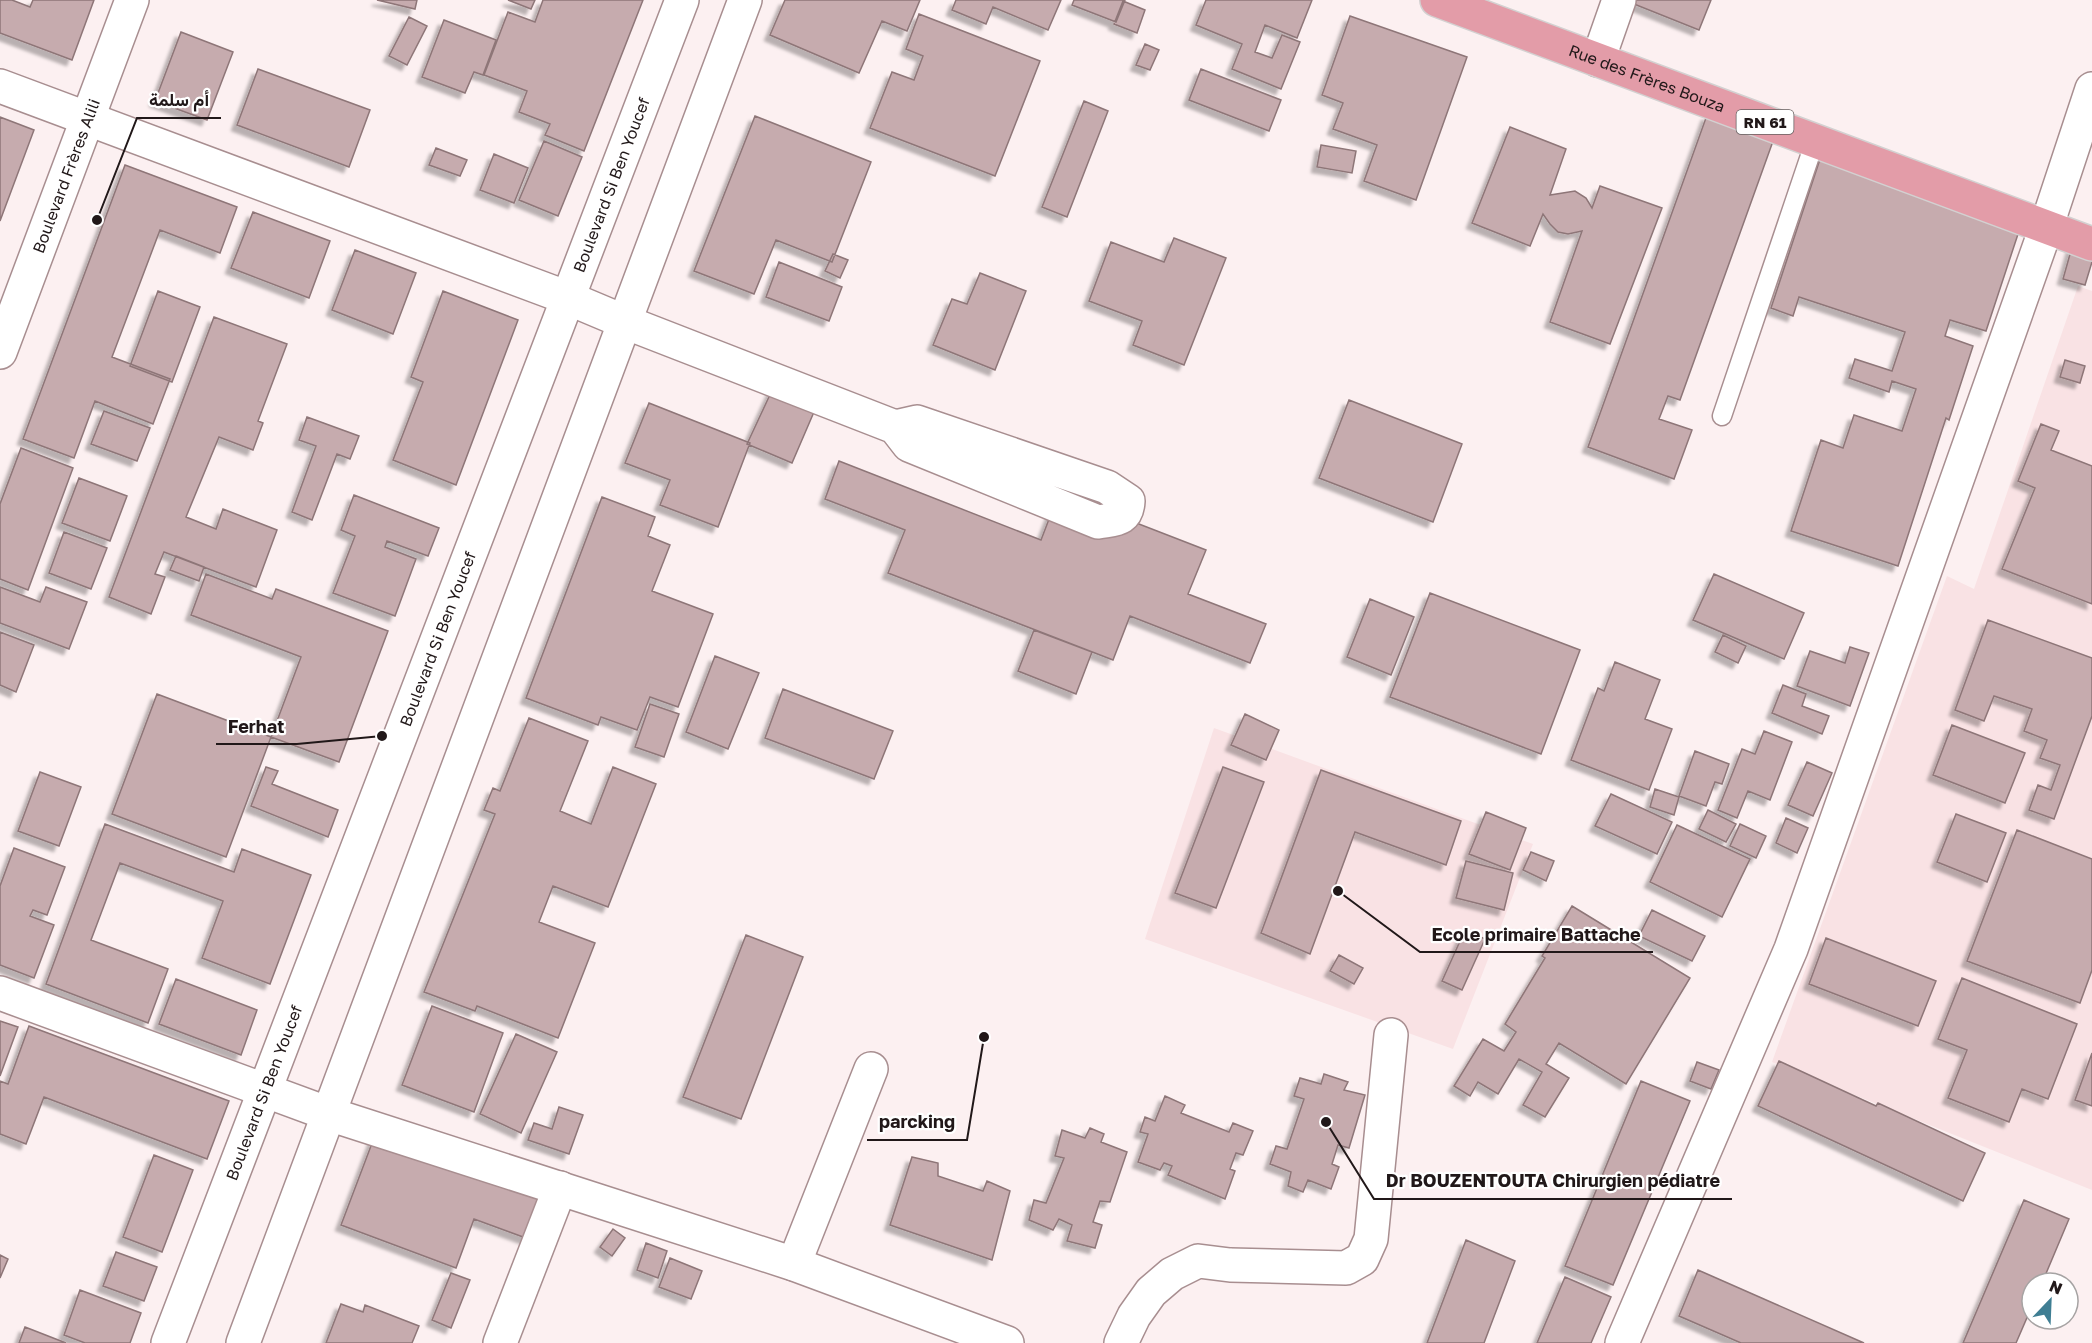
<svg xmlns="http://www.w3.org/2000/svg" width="2092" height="1343" font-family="'Golos Text',Vazirmatn,sans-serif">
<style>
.built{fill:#f9e2e4}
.building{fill:#c6abae;stroke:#8e7678;stroke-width:1.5;filter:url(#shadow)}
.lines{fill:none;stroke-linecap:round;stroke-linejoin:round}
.lane-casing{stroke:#a88e90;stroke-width:21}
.street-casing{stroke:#a88e90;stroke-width:36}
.secondary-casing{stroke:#a88e90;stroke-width:36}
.primary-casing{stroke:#d3d1d1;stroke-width:36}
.lane{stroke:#fff;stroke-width:18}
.street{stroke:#fff;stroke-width:33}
.secondary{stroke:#fff;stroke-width:33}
.primary{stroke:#e39ca8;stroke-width:33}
.labels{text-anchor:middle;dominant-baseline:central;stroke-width:4.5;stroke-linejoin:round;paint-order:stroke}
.shield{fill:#fff;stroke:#645d5e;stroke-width:1.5}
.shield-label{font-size:15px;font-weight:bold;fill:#211819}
.street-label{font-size:16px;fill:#211819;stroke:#fff}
.leader{fill:none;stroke:#211819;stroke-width:2}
.callout-dot{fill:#211819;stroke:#fff;stroke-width:2}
.callout-label{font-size:18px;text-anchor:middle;font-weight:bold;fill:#211819;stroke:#fff;stroke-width:4.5;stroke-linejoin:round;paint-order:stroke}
</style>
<defs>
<filter id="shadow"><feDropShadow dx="-5.5" dy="5.5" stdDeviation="1.5" flood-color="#0004"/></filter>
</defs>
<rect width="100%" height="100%" fill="#fcf0f1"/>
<path class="built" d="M2078,286L2092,291V1190L1772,1062L1947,576L1974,589Z
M1214,728L1533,844L1453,1049L1145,939Z"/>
<path class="building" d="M0,0H12L30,7L33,0H94L72,60L0,33Z
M377,0H417L415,9Z
M508,0H535L531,9Z
M543,0H643L584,151L545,135L550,124L519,112L527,91L484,75L508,12L535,22Z
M785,0H920L907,31L882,21L859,73L770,35Z
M956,0H1061L1048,30L993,7L986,24L952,10Z
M1074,0H1125L1116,22L1072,5Z
M1206,0H1312L1297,38L1265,25L1255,52L1272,58L1282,35L1300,42L1281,89L1232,69L1242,44L1196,25Z
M1624,0H1711L1699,30Z
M1123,1L1145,10L1137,33L1114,24Z
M919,14L1040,61L995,176L870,128L892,72L914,80L923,56L906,49Z
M1350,16L1467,57L1416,200L1364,181L1377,145L1333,129L1343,103L1322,95Z
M409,17L427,26L407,65L389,56Z
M444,20L496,40L483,75L474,72L465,93L422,77Z
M181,32L233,52L207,120L155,101Z
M1145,44L1159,50L1150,70L1136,65Z
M258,69L370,110L349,167L237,125Z
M1201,69L1281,100L1269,131L1189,100Z
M1084,101L1108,111L1067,217L1042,207Z
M1707,115L1777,130L1680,400L1668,396L1659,419L1692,430L1674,479L1588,447Z
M755,116L871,162L832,262L776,240L754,294L694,271Z
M0,117L34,130L0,221Z
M1510,127L1566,149L1550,195L1575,191L1586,198L1592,208L1600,186L1662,208L1610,344L1550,322L1582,231L1568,234L1558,232L1550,224L1543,214L1530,246L1472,223Z
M544,141L582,157L558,216L519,200Z
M1321,145L1356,151L1352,173L1317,167Z
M436,148L467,160L460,176L429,165Z
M1822,153L2023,219L1986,331L1950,320L1945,336L1973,346L1949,420L1946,418L1898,566L1791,531L1821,440L1843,448L1854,415L1902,431L1916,389L1892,381L1889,392L1849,378L1855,359L1892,371L1905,332L1799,297L1793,316L1771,308Z
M494,154L528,168L514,203L480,190Z
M125,165L237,207L220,253L160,230L112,357L170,379L153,424L95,401L74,458L23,439Z
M253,212L330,241L309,298L231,268Z
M1174,238L1226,258L1184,365L1133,345L1142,321L1089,301L1111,242L1164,262Z
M2072,247L2092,253V262L2085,285L2063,279Z
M355,250L416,273L393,334L332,310Z
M833,254L848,260L840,278L825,271Z
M779,262L842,287L829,321L766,297Z
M980,273L1026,291L995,370L933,345L952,299L967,304Z
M158,291L200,307L172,382L130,366Z
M443,291L518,320L456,485L393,460L423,382L411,377Z
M214,317L287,344L258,421L263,423L253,450L219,437L186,517L216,529L223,509L277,530L256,587L164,552L155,574L165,577L151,614L109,597Z
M2065,360L2085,366L2080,383L2060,377Z
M774,386L817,405L792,463L747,444Z
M1349,400L1462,444L1433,522L1319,478Z
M649,403L750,443L718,527L660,505L670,480L625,463Z
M104,411L150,428L137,461L91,444Z
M307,417L359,436L350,459L337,454L312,520L292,512L316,446L299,440Z
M2041,424L2059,431L2051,450L2092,466V604L2002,569L2035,488L2018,481Z
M21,448L73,468L28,590L0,579V504Z
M839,461L1041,540L1059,493L1206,550L1188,594L1266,624L1250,663L1130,616L1113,660L888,573L905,530L825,499Z
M79,478L127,496L110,541L62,523Z
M354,495L439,528L428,556L387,541L385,547L416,559L395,616L333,593L355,536L341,530Z
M602,497L655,517L648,536L670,545L652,591L713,614L678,707L650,697L637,730L601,717L598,725L526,698Z
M64,532L107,548L91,589L49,573Z
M176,556L204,567L199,581L170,570Z
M206,574L272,599L276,589L388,631L339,762L271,737L301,657L191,615Z
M1714,574L1804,613L1784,659L1693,620Z
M0,587L40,602L46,587L87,602L69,649L0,623Z
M1430,593L1580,650L1541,754L1390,697Z
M1370,599L1414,617L1391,675L1347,657Z
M1988,620L2092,658V716L2054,819L2029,810L2038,785L2051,790L2060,765L2040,758L2047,740L2024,731L2032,709L1994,696L1984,721L1955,710Z
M1034,630L1092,652L1076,694L1018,671Z
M0,632L34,645L16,692L0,685Z
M1723,635L1746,646L1738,663L1715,652Z
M1850,647L1869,653L1850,706L1797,686L1810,651L1845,663Z
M715,656L759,673L728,749L686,732Z
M1615,662L1660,680L1645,719L1672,729L1649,790L1571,760L1598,688L1604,691Z
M1783,685L1806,694L1802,706L1829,716L1822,734L1772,713Z
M783,689L893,731L874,779L765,738Z
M157,694L271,737L226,857L112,814Z
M650,704L679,714L664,757L635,747Z
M1245,714L1279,730L1266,760L1231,745Z
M529,718L588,741L560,811L591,824L613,767L656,784L608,907L553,886L539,922L595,943L558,1038L477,1006L475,1011L424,992L495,814L484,810L493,788L500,791Z
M1952,725L2025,753L2005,803L1933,775Z
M1764,731L1792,742L1770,800L1748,791L1737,818L1718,810L1742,749L1755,754Z
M1695,751L1729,764L1722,784L1715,782L1706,806L1679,796Z
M1807,762L1832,773L1813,816L1788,805Z
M266,767L278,771L272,784L338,810L328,837L251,806Z
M1223,767L1264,782L1216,908L1175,893Z
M1321,770L1461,821L1446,865L1355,832L1310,954L1261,933Z
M40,772L81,787L59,846L18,831Z
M1655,789L1679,797L1674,815L1650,807Z
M1611,794L1672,822L1657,854L1595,826Z
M1708,810L1736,824L1726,842L1699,829Z
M1486,812L1526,828L1510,870L1469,854Z
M1956,814L2006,833L1987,882L1937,862Z
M1786,818L1808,828L1797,853L1776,843Z
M105,824L234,872L242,849L311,875L270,984L202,958L223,901L120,863L91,940L168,969L148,1023L46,984Z
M1740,824L1766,836L1756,858L1730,846Z
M1677,825L1750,859L1722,917L1650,882Z
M2017,830L2092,859V970L2080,1003L1967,961Z
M14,848L65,867L47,915L33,910L30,916L54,925L34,978L0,965V886Z
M1531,852L1554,861L1546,881L1523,870Z
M1466,861L1513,873L1504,910L1456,898Z
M1572,906L1690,978L1626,1084L1559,1043L1546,1064L1569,1078L1545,1117L1523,1105L1542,1072L1519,1059L1498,1094L1478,1082L1470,1096L1454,1086L1483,1039L1504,1051L1516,1032L1505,1024L1545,958L1542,956Z
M1652,910L1705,936L1692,961L1639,936Z
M1465,930L1485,939L1462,990L1442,981Z
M746,935L803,957L741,1119L683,1097Z
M1826,938L1936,981L1918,1026L1809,984Z
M1339,955L1363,968L1354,984L1330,971Z
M1962,978L2077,1024L2048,1099L2022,1089L2009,1122L1948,1098L1967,1050L1938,1039Z
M176,979L257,1010L241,1055L159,1024Z
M432,1006L503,1033L474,1112L402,1085Z
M0,1021L18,1027L0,1076Z
M29,1026L229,1101L207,1159L44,1097L26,1144L0,1134V1081L8,1084Z
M516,1034L557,1052L521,1133L480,1114Z
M2092,1053V1106L2075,1100Z
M1779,1061L1876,1106L1878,1103L1985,1153L1963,1201L1758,1106Z
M1697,1062L1719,1070L1711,1089L1690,1081Z
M1324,1074L1348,1082L1344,1090L1365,1095L1349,1148L1338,1145L1332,1164L1339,1167L1331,1189L1308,1180L1303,1192L1288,1186L1291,1172L1270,1164L1276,1146L1287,1149L1304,1099L1294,1096L1300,1078L1321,1084Z
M1641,1081L1690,1101L1613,1285L1565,1266Z
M1165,1096L1185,1105L1181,1113L1229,1132L1233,1123L1253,1131L1243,1155L1236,1153L1230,1169L1235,1171L1225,1199L1168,1175L1172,1166L1164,1163L1160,1170L1138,1162L1148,1134L1140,1132L1145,1117L1155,1121Z
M559,1107L583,1115L569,1154L528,1140L534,1123L552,1129Z
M1090,1128L1104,1134L1101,1142L1127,1152L1110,1202L1100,1201L1093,1222L1102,1225L1095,1248L1067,1241L1072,1225L1059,1219L1053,1230L1029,1220L1034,1200L1046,1203L1064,1158L1055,1156L1062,1130L1085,1138Z
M377,1130L551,1196L534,1241L474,1219L456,1268L341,1225Z
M154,1155L193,1170L162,1252L123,1237Z
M912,1157L938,1163V1176L983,1191L987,1181L1010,1191L992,1260L890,1225Z
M2024,1200L2069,1219L2042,1283H2032V1306L2016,1343H1963Z
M613,1229L625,1238L612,1256L600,1247Z
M1466,1240L1515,1261L1484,1343H1427Z
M646,1243L667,1251L658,1278L637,1270Z
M116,1252L157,1267L144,1301L103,1286Z
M0,1255L8,1259L0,1278Z
M670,1258L702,1271L691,1299L659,1287Z
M1698,1270L1864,1343H1741L1679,1316Z
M451,1273L470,1280L451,1328L432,1320Z
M1565,1277L1611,1297L1591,1343H1537Z
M80,1290L141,1313L130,1343H85L64,1335Z
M341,1304L363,1312L365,1305L419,1326L412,1343H326Z
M25,1327L66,1343H19Z"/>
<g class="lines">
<g class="lane-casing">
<path id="lane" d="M1722,416L1815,141"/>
</g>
<g class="street-casing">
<g id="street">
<path d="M1598,60L1619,0"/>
<path d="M0,86L568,298L625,322L895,427L909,445L1098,522C1115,519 1127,521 1128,501L1107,487L917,422L895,427"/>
<path d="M0,993L329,1114L794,1264L1007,1343"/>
<path d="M794,1264L871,1069"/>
<path id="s1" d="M168,1343L682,0"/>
<path d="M243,1343L745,0"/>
<path d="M500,1343L560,1188"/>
<path d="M1121,1343L1134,1316L1151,1292L1172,1274L1198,1261L1230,1265L1346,1268L1362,1259L1371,1239L1391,1035"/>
<path d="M1622,1343L1791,949L2046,228L2092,89"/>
</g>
</g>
<g class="secondary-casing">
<g id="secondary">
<path id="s2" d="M0,352L132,0"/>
</g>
</g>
<g class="primary-casing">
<g id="primary">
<path id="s3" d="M1437,0L2092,244"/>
</g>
</g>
<use href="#lane" class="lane"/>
<use href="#street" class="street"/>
<use href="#secondary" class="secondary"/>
<use href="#primary" class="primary"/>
</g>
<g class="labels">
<rect class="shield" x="1736.5" y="110" width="57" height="24" rx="4.5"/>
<g class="shield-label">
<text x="1765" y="122">RN 61</text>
</g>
<g class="street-label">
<text stroke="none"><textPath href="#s3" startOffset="224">Rue des Frères Bouza</textPath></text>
<text stroke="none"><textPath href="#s2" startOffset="188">Boulevard Frères Alili</textPath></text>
<text stroke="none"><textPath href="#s1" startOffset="1240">Boulevard Si Ben Youcef</textPath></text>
<text stroke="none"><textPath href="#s1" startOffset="754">Boulevard Si Ben Youcef</textPath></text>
<text stroke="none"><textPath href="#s1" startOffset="268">Boulevard Si Ben Youcef</textPath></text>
</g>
</g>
<path class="leader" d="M97 220L137 118H221M382 736L297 744H216M1338 891L1420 952H1653M984 1037L967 1140H867M1326 1122L1374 1199H1732"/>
<g class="callout-dot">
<circle cx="97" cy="220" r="6"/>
<circle cx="382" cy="736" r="6"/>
<circle cx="1338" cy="891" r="6"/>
<circle cx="984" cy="1037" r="6"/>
<circle cx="1326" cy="1122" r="6"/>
</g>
<g class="callout-label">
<text x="179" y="106">أم سلمة</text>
<text x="256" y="733">Ferhat</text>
<text x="1536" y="941">Ecole primaire Battache</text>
<text x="917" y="1128">parcking</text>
<text x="1553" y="1187">Dr BOUZENTOUTA Chirurgien pédiatre</text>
</g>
<g transform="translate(2050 1301) rotate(23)"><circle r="28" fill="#ffffff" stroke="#a6a3a3" stroke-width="1.5"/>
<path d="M0-4.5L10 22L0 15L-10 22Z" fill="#3f7e93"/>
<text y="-9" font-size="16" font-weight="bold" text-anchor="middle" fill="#211819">N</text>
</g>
</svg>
